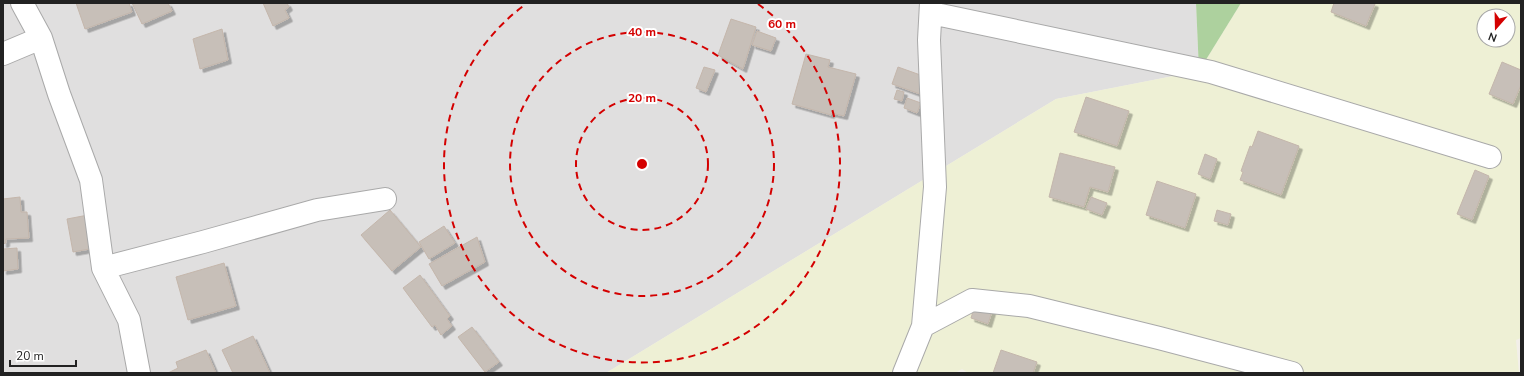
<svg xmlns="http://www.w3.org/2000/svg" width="1524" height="376" font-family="'Nunito Sans',sans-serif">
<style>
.residential{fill:#e0dfdf}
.farmland{fill:#eef0d5;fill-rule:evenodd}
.forest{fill:#add19e}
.building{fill:#c7bfb8;stroke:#c4b6ab;filter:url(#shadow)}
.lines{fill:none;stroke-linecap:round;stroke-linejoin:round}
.minor-casing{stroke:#a9a9a9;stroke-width:24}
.minor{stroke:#fff;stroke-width:22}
.ring{fill:none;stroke:#d40000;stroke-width:2;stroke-dasharray:7 5}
.centre{fill:#d40000;stroke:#fff;stroke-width:2}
.ring-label{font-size:12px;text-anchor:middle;font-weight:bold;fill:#d40000;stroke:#fff;stroke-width:4;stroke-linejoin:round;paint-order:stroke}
</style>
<defs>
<filter id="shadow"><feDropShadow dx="3.5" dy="3.5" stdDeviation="0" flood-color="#0004"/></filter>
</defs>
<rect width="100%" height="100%" fill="#f2efe9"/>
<path class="residential" d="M3,3H1196L1199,71L1056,99L606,373H3Z"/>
<path class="farmland" d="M1241,3H1521V338L1516,340L1519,373H968L962,369L955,373H606L1056,99L1199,71ZM1484,16H1508V40H1484Z"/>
<path class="forest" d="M1196,3H1241L1199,71Z"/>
<path class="building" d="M76,3H129L132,12L85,29Z
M132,3H168L172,11L142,24Z
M263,3H287L289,7L285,10L289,18L273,26Z
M1334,3H1373L1375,4L1366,26L1331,12Z
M731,19L756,27L743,69L718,55Z
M222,29L228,60L200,69L193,39Z
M757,31L776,38L771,51L752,45Z
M806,54L830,60L828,67L856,74L844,116L831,113V115L792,104Z
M1502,62L1521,70V85L1513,104L1489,94Z
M704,67L715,70L706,92L696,88Z
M898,67L926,77L920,94L892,84Z
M897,90L904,92L902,101L894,99Z
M1086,97L1129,111L1117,146L1074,132Z
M907,98L921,103L917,113L904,108Z
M1258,131L1299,146L1281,195L1240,180L1243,172L1241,171L1250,146L1252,147Z
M1060,153L1115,167L1108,192L1090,187L1084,207L1049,197Z
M1205,154L1217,159L1210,179L1198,174Z
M1475,170L1489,176L1472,220L1457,214Z
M1157,181L1196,194L1185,228L1146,215Z
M20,197L21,212H27L29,238L6,239V243L3,244V199Z
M1091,197L1107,203L1102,215L1086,209Z
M390,210L421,247L392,271L361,235Z
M1217,210L1231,214L1228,225L1214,221Z
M88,215L95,248L73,252L67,219Z
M444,226L455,243L429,259L419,242Z
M477,237L485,262L442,286L429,264Z
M17,248L18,269L3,271V249Z
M224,263L236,306L188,320L176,277Z
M420,275L450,316L447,319L452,326L441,335L435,325L432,327L403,288Z
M976,302L993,308L988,324L971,318Z
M472,327L499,362L485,372L458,337Z
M253,336L270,373H233L222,350Z
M206,350L216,373H168L178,368L176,362Z
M1001,350L1037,362L1033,373H993Z"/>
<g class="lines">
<g class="minor-casing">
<path id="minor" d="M22,3L41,38L59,94L91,180L103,268L129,320L139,373
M931,13L1211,72L1490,157
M3,54L41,38
M103,268L203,242L317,210L385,199
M923,326L935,187L929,40L931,3
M904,373L923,326L972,300L1029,306L1159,338L1292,373"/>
</g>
<use href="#minor" class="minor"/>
</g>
<g class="ring">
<circle cx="642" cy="164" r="66"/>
<circle cx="642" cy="164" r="132"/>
<path d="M758 4A198 198 0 1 1 526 4"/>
</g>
<circle cx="642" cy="164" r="6" class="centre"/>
<g class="ring-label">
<text x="782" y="28">60 m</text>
<text x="642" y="36">40 m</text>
<text x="642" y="102">20 m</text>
</g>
<rect width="1524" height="376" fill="none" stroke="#222222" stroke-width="8"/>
<g transform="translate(1496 28) rotate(200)"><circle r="19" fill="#ffffff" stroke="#a7a7a7"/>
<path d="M0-3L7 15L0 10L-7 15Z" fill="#d40000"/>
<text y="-6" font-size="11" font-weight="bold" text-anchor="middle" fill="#222222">N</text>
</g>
<path d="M10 360v6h66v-6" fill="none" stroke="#222222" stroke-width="2"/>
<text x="16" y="360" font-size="12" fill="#222222" stroke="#ffffff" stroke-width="3" paint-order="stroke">20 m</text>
</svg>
